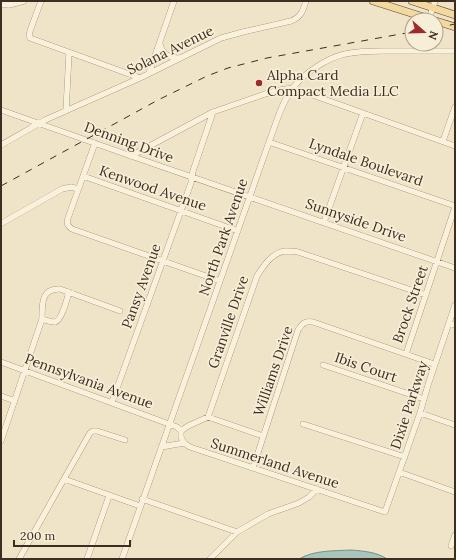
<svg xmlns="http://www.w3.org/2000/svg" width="456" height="560" font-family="Lora,serif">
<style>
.water{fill:#a9c4bc;stroke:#6f938a}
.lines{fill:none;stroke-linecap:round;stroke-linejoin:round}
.minor-casing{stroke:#8d765c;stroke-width:6}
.major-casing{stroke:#5b4430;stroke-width:8}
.minor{stroke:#faf1dc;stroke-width:5.5}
.major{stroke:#f3d9a0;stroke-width:7}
.rail{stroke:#3d2e20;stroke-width:1;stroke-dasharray:7 7;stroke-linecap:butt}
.poi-dot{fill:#9e2a2b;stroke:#f7eed8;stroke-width:1.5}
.labels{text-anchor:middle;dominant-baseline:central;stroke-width:3.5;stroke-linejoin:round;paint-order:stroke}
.street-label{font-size:14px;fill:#3d2e20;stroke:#f7eed8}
.poi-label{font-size:14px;fill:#3d2e20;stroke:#f7eed8;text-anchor:start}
</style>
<rect width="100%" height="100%" fill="#f0e4c8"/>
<path class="water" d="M351,550C363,551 377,552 387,559H299C314,550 334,551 351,550Z"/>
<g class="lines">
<g class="minor-casing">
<path id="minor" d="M41,1L30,31L29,36L30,38L140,78
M1,4L9,5L24,1
M429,19L435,1
M160,44C162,54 168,57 178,58
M149,73L174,1
M293,88L455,146
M1,110L131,156L455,268
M66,111L69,53
M443,141L455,107
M269,142L455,206
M95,143L68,218C66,224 68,226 72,229L220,281
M1,145L45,120L140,78L221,38L243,32L291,21C301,17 303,11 306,1
M131,156L213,112L265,94L280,90L293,88
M83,176L238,231
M324,222L363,113
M2,223L62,189L71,187L78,189
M42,319C46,320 51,322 55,322C62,320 67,299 69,292
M449,323L455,325
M406,354L455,207
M1,362L177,427L181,431V437L184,443L190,447L385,512L420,413L428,385L455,305
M323,365L424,399
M1,396L15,401
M112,402L191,183L193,171L213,112
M420,413L455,425
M208,417L257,276C264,265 272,253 285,251C289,251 294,251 298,252L426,295
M303,424L405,457
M181,431L188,426L208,417L263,436
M1,441L42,319C42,305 41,288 60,289L120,311
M161,447L184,443
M253,468L298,330C303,323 304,321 313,322L434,364
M399,472L455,492
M64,479L140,506
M142,499L237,532
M451,546L455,535
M19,559L64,479L90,433L93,431H97L125,440
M87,559L109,496
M122,559L269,142C276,124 281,104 292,89C304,73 327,58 345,54C362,50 380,51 397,51C416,51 436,51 455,51
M210,559L237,532L268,514L299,503L309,497L317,489"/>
</g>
<g class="major-casing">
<path id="major" d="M373,1L433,20
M412,1L455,15
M436,21L455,27"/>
</g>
<use href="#minor" class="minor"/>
<use href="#major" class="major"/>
<path class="rail" d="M436,28L455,24
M1,186L158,100L207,76L228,68L267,58L412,32"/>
</g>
<circle class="poi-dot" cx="259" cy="83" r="4"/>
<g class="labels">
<g class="street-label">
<text transform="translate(170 50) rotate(-26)">Solana Avenue</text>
<text transform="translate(129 142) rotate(20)">Denning Drive</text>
<text transform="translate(366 162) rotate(19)">Lyndale Boulevard</text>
<text transform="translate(153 188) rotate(19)">Kenwood Avenue</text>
<text transform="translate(356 220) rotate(19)">Sunnyside Drive</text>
<text transform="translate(223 237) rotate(-71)">North Park Avenue</text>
<text transform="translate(141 286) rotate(-70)">Pansy Avenue</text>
<text transform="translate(410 304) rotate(-71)">Brock Street</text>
<text transform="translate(228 322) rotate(-71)">Granville Drive</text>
<text transform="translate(366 367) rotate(19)">Ibis Court</text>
<text transform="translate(273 371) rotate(-71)">Williams Drive</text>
<text transform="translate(89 381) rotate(20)">Pennsylvania Avenue</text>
<text transform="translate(409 405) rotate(-72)">Dixie Parkway</text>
<text transform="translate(275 463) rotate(18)">Summerland Avenue</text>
</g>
<g class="poi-label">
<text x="267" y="75">Alpha Card<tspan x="267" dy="16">Compact Media LLC</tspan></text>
</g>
</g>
<rect width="456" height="560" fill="none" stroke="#3d2e20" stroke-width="4"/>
<g transform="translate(424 32) rotate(110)"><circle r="19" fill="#f7eed8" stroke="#ada18e"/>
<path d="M0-3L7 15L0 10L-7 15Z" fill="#9e2a2b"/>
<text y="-6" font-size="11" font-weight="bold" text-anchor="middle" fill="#3d2e20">N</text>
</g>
<path d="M14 540v6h116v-6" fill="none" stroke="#3d2e20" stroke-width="2"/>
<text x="20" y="540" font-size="12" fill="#3d2e20" stroke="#f7eed8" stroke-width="3" paint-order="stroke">200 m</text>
</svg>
